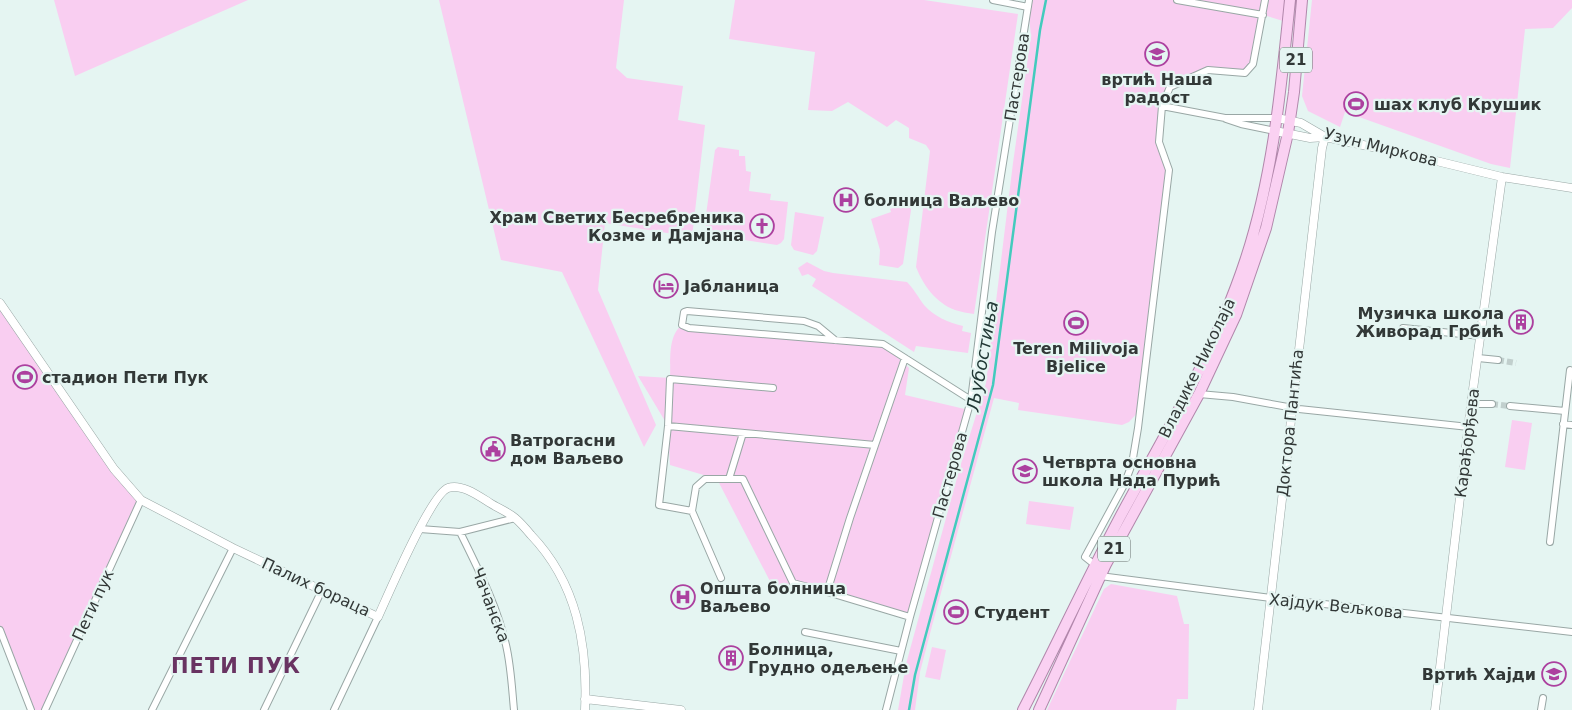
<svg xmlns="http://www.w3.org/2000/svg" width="1572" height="710" font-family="'DejaVu Sans',sans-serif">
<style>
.green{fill:#f9cef1}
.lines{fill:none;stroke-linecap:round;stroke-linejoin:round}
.stream{stroke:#43cbbd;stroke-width:2.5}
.minor-tunnel{stroke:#c1cfcd;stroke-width:6;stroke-dasharray:6 3;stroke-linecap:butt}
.minor-casing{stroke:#99a7a5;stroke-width:8}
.tertiary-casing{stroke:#99a7a5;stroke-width:9}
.primary-casing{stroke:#b187ab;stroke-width:12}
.minor{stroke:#fff;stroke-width:6}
.tertiary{stroke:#fff;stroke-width:8}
.primary{stroke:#fad1f2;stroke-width:10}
.labels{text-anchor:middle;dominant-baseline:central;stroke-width:4.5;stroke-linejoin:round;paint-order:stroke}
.shield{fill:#e5f5f2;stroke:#68716f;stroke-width:1}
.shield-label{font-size:15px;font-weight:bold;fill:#323837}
.street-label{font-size:16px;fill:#323837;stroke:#e5f5f2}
.poi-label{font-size:16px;font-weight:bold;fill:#323837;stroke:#e5f5f2;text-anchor:start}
.water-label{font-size:18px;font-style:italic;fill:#213835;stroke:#e5f5f2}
.district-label{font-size:21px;font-weight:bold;letter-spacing:1px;fill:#693362;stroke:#e5f5f2}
</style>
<rect width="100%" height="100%" fill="#e5f5f2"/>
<path class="green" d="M54,0H248L75,76Z
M439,0H624L616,68L627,78L683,86L678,120L705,125L692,237L605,223L598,290L656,425L644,447L562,272L501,260Z
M735,0H924L1018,14L974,314C968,313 961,312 955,310C936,303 923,285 916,267L930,151L926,145L909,138V128L896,120L887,127L848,102L832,111L808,110L815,52L729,39Z
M1029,0H1285L1283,21L1264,15L1253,64L1245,73L1208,70L1170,87L1162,105L1159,142L1169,170L1141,409L1129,422L1122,425L1018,410L1019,403L994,398L932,626L920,672L915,710H898L906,664L960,467L986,383L1013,163L1031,36L1028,7Z
M1312,0H1572V8L1553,28L1525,29L1510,168L1491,164L1345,112L1340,127L1308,111L1302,96Z
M718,147L739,150V156H745L746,171L751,172L749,191L771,194L770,200L788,202L784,239L781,243L777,245L712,235L706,226L705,222L715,150Z
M906,204L910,205L911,210L903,264L898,268L879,265L880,250L871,219L891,212L890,209Z
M795,212L824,217L817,251L813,255L794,250L791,245Z
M807,262L824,271L833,273L907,282C914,289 918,297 924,305C935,317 947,322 963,326L962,331L971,333L968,353L916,346L914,352L812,286L816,279L808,274L802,276L798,268Z
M0,303L141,500L45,710H31L0,630Z
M682,325L883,344L909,368L905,395L969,410L910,617L793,583L774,589L717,479L670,465L668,426L638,376L670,378C671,363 667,336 682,325Z
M1512,420L1532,423L1525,470L1505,467Z
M1029,501L1074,507L1070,530L1026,524Z
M1111,584L1177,596L1184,624H1189L1188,699H1177L1176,710H1047L1104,589Z
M932,647L946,650L940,680L925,677Z"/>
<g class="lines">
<path class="stream" d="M909,710L915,675L993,385L1040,30L1046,0"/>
<path class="minor-tunnel" d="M1498,360L1516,363
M1492,404L1510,406"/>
<g class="minor-casing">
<path id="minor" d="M993,0L1028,7
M1177,0L1263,15
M1162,106L1225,118H1277
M1226,119L1241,124L1275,131
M1403,328L1481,336
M835,340L818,326L804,321L687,311L684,312L682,325L689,328L883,344L971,400
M905,358L850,518L827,592L910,617
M1478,358L1498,360
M773,388L670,379L668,426L659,505L692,511L696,487L705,479H743L793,583L827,592
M1199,394L1233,397L1299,409L1469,427
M1471,404H1492
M1510,406L1565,411
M1563,424L1572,425
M668,426L875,445
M729,479L743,433
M692,511L721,578
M420,529L460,532L515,518
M460,532C478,569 497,605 506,645C511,666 512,689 514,710
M1550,542L1570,370L1572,371
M1095,565L1085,557L1124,485L1132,464L1138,428L1169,170L1159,142L1162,106L1170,87L1208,70L1245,73L1253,64L1265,0
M1100,576L1271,598L1572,632
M0,630L31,710
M805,632L901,651
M45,710L141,500
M152,710L233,548
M264,710L322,590
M334,710L378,617
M886,710L910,617L971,400L992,232L1029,0
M1541,710L1543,698"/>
</g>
<g class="tertiary-casing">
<path id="tertiary" d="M1277,118L1301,123L1325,137L1420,157L1502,177L1572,188
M1275,131L1310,138L1325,137
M0,303L114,469L141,500L233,548L378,617C388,595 431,494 448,488C461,483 479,496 490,503C498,508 508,512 515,518C521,523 526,529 531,535C577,583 588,645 585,710
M585,699L681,710
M1258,710L1322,148L1325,137
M1435,710L1471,404L1502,177"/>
</g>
<g class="primary-casing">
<path id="primary" d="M1023,710C1056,646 1086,581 1120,517C1165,434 1215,352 1245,261C1273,177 1281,88 1290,0
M1039,710L1106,564L1199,394L1236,315L1266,228L1288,133L1294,92L1302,0"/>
</g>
<use href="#minor" class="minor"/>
<use href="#tertiary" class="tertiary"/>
<use href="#primary" class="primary"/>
</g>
<defs>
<g id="school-ring" transform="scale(1.25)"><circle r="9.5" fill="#e5f5f2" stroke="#ac409f" stroke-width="1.5"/><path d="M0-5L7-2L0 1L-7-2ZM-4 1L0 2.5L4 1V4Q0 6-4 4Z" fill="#ac409f"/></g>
<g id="stadium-ring" transform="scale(1.25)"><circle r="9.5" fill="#e5f5f2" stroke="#ac409f" stroke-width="1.5"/><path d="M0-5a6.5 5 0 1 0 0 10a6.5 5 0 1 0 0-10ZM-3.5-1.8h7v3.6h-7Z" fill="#ac409f"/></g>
<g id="hospital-ring" transform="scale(1.25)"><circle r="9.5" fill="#e5f5f2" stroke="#ac409f" stroke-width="1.5"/><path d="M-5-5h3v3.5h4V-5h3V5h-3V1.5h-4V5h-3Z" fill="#ac409f"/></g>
<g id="church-ring" transform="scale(1.25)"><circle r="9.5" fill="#e5f5f2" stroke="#ac409f" stroke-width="1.5"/><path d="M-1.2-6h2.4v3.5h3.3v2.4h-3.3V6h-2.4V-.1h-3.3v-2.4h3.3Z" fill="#ac409f"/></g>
<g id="hotel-ring" transform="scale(1.25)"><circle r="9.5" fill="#e5f5f2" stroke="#ac409f" stroke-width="1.5"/><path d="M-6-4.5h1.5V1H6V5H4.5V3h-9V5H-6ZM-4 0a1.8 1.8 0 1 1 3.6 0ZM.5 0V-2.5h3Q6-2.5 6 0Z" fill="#ac409f"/></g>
<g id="building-ring" transform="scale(1.25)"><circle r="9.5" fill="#e5f5f2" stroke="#ac409f" stroke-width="1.5"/><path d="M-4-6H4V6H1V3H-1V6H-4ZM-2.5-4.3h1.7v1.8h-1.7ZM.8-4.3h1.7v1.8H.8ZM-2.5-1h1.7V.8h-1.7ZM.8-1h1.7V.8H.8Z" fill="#ac409f"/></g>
<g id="civic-ring" transform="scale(1.25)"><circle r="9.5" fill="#e5f5f2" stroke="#ac409f" stroke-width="1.5"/><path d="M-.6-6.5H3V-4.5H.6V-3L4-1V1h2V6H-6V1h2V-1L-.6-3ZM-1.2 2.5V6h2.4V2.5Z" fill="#ac409f"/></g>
</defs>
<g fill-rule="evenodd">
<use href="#school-ring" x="1157" y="54"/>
<use href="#stadium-ring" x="1356" y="104"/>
<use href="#hospital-ring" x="846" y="200"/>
<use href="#church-ring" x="762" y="226"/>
<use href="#hotel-ring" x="666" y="286"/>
<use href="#building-ring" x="1521" y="322"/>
<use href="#stadium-ring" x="1076" y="323"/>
<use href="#stadium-ring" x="25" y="377"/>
<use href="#civic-ring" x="493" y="449"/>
<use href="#school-ring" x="1025" y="471"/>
<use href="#hospital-ring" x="683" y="597"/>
<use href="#stadium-ring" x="956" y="612"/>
<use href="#building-ring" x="731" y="658"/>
<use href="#school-ring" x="1554" y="674"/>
</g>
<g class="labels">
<g class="shield">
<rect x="1280" y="47.5" width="32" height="25" rx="4"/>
<rect x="1098" y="536.5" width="32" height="25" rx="4"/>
</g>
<g class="shield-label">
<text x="1296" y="60">21</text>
<text x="1114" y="549">21</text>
</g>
<g class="street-label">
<text transform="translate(1017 77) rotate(-81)">Пастерова</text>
<text transform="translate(1381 147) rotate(14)">Узун Миркова</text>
<text transform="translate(1197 368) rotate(-64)">Владике Николаја</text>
<text transform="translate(1290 423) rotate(-84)">Доктора Пантића</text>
<text transform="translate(1467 443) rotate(-83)">Карађорђева</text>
<text transform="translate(950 475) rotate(-74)">Пастерова</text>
<text transform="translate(316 587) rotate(25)">Палих бораца</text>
<text transform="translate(93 605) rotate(-65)">Пети пук</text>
<text transform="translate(491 605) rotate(69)">Чачанска</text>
<text transform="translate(1336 606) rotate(6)">Хајдук Вељкова</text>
</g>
<g class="poi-label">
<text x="1157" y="79" text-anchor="middle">вртић Наша<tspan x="1157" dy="18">радост</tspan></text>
<text x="1374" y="104">шах клуб Крушик</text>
<text x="864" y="200">болница Ваљево</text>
<text x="744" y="217" text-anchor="end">Храм Светих Бесребреника<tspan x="744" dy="18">Козме и Дамјана</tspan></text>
<text x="684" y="286">Јабланица</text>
<text x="1504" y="313" text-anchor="end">Музичка школа<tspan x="1504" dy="18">Живорад Грбић</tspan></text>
<text x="1076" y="348" text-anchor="middle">Teren Milivoja<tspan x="1076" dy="18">Bjelice</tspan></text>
<text x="42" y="377">стадион Пети Пук</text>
<text x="510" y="440">Ватрогасни<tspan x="510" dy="18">дом Ваљево</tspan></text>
<text x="1042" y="462">Четврта основна<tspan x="1042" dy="18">школа Нада Пурић</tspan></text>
<text x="700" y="588">Општа болница<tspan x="700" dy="18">Ваљево</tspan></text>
<text x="974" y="612">Студент</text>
<text x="748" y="649">Болница,<tspan x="748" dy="18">Грудно одељење</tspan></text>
<text x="1536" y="674" text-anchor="end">Вртић Хајди</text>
</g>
<g class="water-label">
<text transform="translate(982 356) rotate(-80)">Љубостиња</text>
</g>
<g class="district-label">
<text x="236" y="666">ПЕТИ ПУК</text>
</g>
</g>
</svg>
